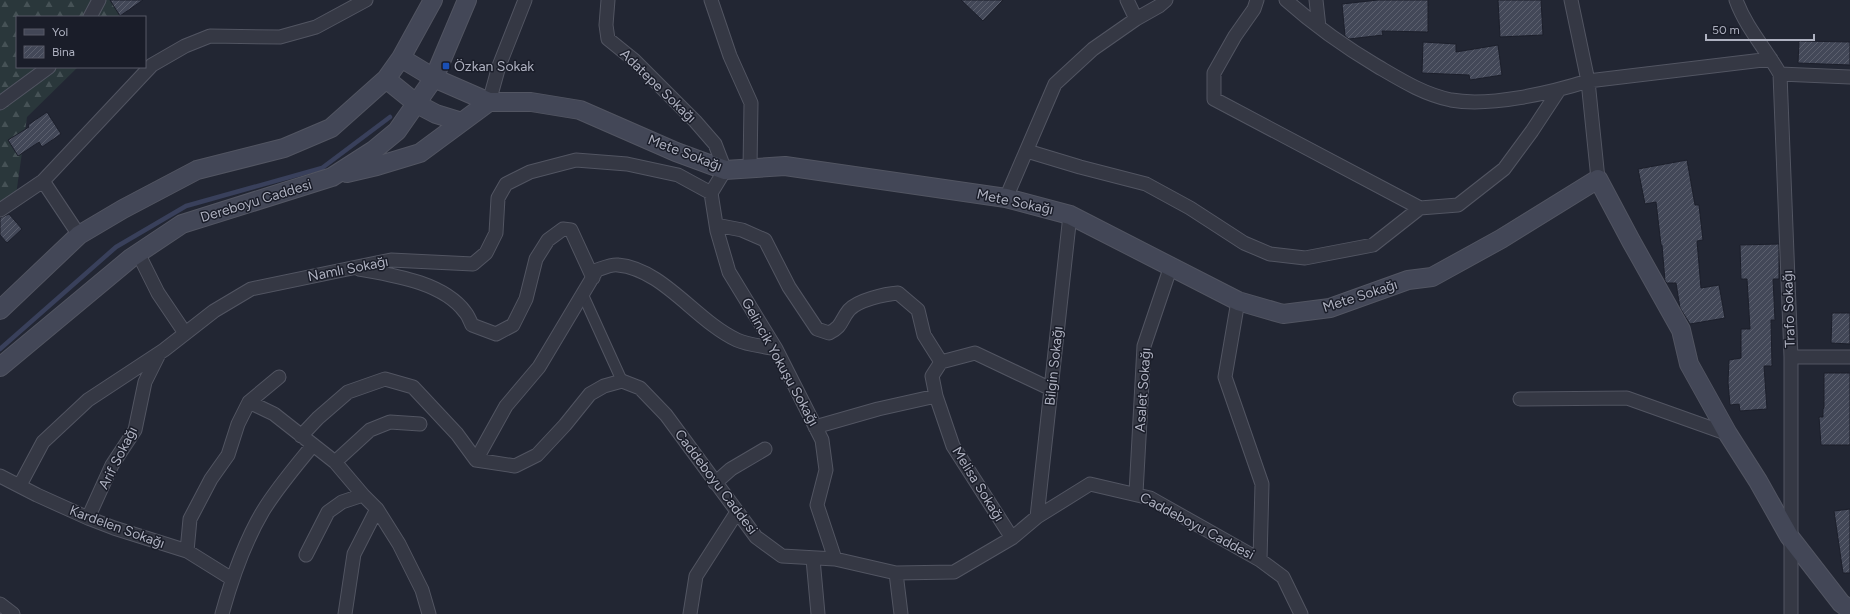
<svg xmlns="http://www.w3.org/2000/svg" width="1850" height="614" font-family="Figtree,sans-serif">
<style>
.forest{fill:url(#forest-firs)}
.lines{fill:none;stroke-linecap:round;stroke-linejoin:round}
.stream{stroke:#39405b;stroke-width:4.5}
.building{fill:url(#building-hatch);stroke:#1c1f2b}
.pedestrian-casing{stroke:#525562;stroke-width:12}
.minor-casing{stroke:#525562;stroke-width:15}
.secondary-casing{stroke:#525562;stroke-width:20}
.pedestrian{stroke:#353844;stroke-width:10}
.minor{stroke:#353844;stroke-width:13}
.secondary{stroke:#434757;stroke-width:18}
.transit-dot{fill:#1a4fb4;stroke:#1a1d29;stroke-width:1.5}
.labels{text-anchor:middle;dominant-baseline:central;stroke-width:3;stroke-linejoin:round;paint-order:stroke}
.poi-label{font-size:14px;fill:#afb2c1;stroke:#1a1d29;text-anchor:start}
.street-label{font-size:14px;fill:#afb2c1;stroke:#1a1d29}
</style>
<defs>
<pattern id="forest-firs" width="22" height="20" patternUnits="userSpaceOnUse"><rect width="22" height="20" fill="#2a373b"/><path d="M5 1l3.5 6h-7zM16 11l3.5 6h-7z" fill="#465256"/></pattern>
<pattern id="building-hatch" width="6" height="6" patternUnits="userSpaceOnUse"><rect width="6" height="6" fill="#434858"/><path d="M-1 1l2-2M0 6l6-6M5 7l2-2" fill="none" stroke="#5c606e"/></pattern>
</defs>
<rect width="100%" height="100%" fill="#222633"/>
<path class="forest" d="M0,0H121V17H17V67H78L27,117L16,195L0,206Z"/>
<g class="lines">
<path class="stream" d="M0,349L116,247L186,206L322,168L390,117"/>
</g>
<path class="building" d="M110,0H143L120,16Z
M961,0H1003L983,21Z
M1378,0H1428V32L1382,31L1383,35L1349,39L1345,36L1342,4Z
M1498,0H1541L1543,35L1500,37Z
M1799,41L1850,42V65L1798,63Z
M1423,42L1456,44V52L1498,45L1502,75L1470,80L1469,75L1422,73Z
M47,112L61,134L42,147L39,142L18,156L8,140L29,127L28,125Z
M1687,160L1695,205H1699L1703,240L1697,241L1701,288L1719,285L1725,318L1690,324L1680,308L1676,283H1667L1665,281L1662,245H1661L1656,202L1645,204L1638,169Z
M9,214L22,229L7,243L0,235V218Z
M1779,244V279H1773L1775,320H1771L1772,366H1764L1767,409L1740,411L1739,404L1730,405L1728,382L1729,360L1741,358V329H1750L1747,279H1741L1740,245Z
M1832,313H1850V344L1831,343Z
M1824,373H1850V445H1821L1819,417H1823V409L1824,408Z
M1850,509V573H1843L1834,511Z"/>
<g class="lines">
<g class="pedestrian-casing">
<path id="pedestrian" d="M583,295L622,381"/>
</g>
<g class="minor-casing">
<path id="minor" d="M608,0L606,25L608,39L634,60L695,121L715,144L725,170L711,193L717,231L729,272L776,349L822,440L826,470L817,505L835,559
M711,0L730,56L751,103L750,168
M1127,0L1136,19
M1257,0L1254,9L1235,36L1214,73V99L1420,208
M1286,0C1314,25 1345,47 1377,66C1401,80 1423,94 1451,100C1490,107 1550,93 1588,81L1771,59
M1316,0L1319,27
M1571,0L1588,81L1598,179
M1736,0C1746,28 1766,49 1780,74L1791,357V614
M90,17L99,0
M1780,74L1850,77
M489,102L499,66L525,0
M0,103L49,67
M1027,151L1080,167L1146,184L1190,208L1244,243L1270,254L1305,258L1373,245L1420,208L1458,205L1504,169L1532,131L1559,90
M43,181L79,235
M1006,198L1055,84L1093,49L1136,19L1159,6L1166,0
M0,210L43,181L152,65L185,46L210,36L280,37L316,27L366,0
M716,225L742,230L765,240L789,287L817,329L829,333C843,326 840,321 849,310C858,300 885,294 898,293L918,310L924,335L941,362
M138,253L158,293L185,333
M359,269C392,275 443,282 465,312C468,315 470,321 472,325L496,334L513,325L526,299L536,259L548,240L563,229L571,230L593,278
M1238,301L1225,377L1262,484L1260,560
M1791,357H1850
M1520,399L1627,398L1728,434
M249,402L274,414L335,462L363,495L377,509L399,544L422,590L429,614
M815,427L878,409L936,396
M301,436L318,418L348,392L385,379L413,387L457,434L476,460L515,466L537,455L565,425L590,394L604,386L622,381L640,388L666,415L756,537L782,556L835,559L896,573L954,572L1012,538L1037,517L1090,484L1150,498L1260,560L1283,577L1301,614
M476,460L506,406L539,367L597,270C603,268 612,264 618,265C663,269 696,321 737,340C748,345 763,346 776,349
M335,462L370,430L390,422L420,424
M0,476L37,495L88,518L114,528L187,551L232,579
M715,483L731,469L765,449
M20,485L43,442L88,400L164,350L214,311L251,289L391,260L473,264L486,253L496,233L498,198L506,184L530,172L576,160L627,164L678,175L711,193
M1136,493L1144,346L1171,266
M1037,517L1070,215
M88,518L112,465L135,430L145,382L159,354
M1012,538L953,446L936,396L932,376L941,362L975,353L1051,389
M187,551L190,519L211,479L228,455L238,424L249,402L279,377
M306,555L328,512L342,502L363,495
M813,559L818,614
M896,573L901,614
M0,604L13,614
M222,614C232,578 244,543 263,511C277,488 296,466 313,445
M345,614L354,554L377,509
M690,614L696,576L737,512"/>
</g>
<g class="secondary-casing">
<path id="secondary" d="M401,58L434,78L489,102H531L580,110L676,152L725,170L785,166L1006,198L1070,215L1238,301L1283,314L1330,308L1408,280L1432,277L1501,239L1598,179L1631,241L1681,330L1689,364L1728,434L1758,481L1789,536L1841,603L1850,610
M386,79L417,104L436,114L462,122
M347,173L377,166L420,153L489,102
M0,310L79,235L123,209L197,170L284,148L331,128L386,79L401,58L433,0
M0,367L131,258L182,224L332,177L374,150L397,131L434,78L467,0"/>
</g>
<use href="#pedestrian" class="pedestrian"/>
<use href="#minor" class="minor"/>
<use href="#secondary" class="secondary"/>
</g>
<rect class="transit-dot" x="442" y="62" width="8" height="8" rx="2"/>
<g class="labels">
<g class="poi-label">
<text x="454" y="66">Özkan Sokak</text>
</g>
<g class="street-label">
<text transform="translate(658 86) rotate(44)">Adatepe Sokağı</text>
<text transform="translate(685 153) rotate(21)">Mete Sokağı</text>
<text transform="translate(256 201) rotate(-17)">Dereboyu Caddesi</text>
<text transform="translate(1015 202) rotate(12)">Mete Sokağı</text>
<text transform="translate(348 269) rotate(-11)">Namlı Sokağı</text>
<text transform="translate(1360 296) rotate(-18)">Mete Sokağı</text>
<text transform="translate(1789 309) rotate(-92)">Trafo Sokağı</text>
<text transform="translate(780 362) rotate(61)">Gelincik Yokuşu Sokağı</text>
<text transform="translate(1054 366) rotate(-84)">Bilgin Sokağı</text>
<text transform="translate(1143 390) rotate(-86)">Asalet Sokağı</text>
<text transform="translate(118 458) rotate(-63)">Arif Sokağı</text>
<text transform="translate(716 482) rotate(53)">Caddeboyu Caddesi</text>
<text transform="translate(978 484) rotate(58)">Melisa Sokağı</text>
<text transform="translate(1197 526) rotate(28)">Caddeboyu Caddesi</text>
<text transform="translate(117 527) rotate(20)">Kardelen Sokağı</text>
</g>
</g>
<rect x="16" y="16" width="130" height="52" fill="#1a1d29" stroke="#565966"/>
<rect x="24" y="29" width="20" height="6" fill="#434757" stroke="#565966"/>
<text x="52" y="36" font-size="12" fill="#afb2c1">Yol</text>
<rect x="24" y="46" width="20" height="12" fill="url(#building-hatch)" stroke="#565966"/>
<text x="52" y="56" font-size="12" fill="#afb2c1">Bina</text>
<path d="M1706 34v6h108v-6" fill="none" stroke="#afb2c1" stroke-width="2"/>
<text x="1712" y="34" font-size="12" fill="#afb2c1" stroke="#1a1d29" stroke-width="3" paint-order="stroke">50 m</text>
</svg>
